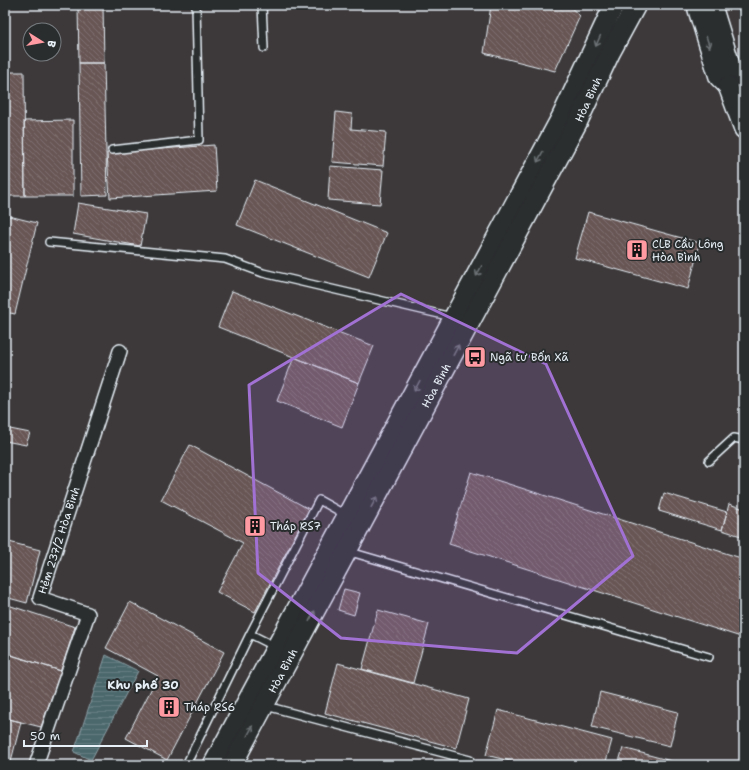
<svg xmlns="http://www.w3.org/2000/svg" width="749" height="770" font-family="'Shantell Sans',sans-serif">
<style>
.water{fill:url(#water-rules);stroke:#8a9fa5}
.building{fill:url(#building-back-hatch);stroke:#e8f1f8}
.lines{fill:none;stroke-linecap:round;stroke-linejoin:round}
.lane-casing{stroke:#e8f1f8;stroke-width:10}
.street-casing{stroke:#e8f1f8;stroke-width:16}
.secondary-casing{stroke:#e8f1f8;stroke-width:22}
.lane{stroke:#2a2d2e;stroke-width:7}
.street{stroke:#2a2d2e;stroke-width:13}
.secondary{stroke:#2a2d2e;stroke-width:19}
.oneway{stroke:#6c7275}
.marked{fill:#a171d3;fill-opacity:0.2;stroke:#a171d3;stroke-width:3;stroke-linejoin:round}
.labels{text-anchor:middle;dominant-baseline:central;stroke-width:4;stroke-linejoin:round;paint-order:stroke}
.street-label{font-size:11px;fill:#e8f1f8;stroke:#2a2d2e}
.poi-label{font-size:11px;fill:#e8f1f8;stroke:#2a2d2e;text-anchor:start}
.neighbourhood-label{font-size:12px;font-weight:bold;fill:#e8f1f8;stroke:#2a2d2e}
</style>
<defs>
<pattern id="water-rules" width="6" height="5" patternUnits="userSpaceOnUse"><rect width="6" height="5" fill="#4b686d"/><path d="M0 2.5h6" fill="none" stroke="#657e83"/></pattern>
<pattern id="building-back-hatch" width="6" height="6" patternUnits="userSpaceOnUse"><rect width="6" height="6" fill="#685655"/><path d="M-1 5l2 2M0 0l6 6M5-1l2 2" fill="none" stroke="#7e6f6e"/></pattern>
</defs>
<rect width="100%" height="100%" fill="#3d393a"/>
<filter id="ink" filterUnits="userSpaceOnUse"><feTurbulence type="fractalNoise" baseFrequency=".025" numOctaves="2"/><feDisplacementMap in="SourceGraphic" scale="8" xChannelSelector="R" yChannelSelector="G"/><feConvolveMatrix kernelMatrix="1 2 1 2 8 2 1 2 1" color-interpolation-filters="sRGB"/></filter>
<g filter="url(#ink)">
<path class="water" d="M106,655L138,671L91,760L74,752Z"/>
<path class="building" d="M491,5H568L580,16L555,71L484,53Z
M103,6L104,63H79L78,7Z
M79,63H104L107,195L81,196Z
M5,72H24L25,196H5Z
M336,112L352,114L351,129L386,132L383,166L332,162Z
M73,120V196H25L24,121Z
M214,145L217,191L110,198L107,153Z
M330,166L383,170L380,204L328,200Z
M255,180L387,233L369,277L237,225Z
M78,203L146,214L140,246L73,234Z
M588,212L700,243L688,289L575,258Z
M5,215L37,223L15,314L5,312Z
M232,291L374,346L359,383L218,327Z
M294,357L359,383L342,427L277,401Z
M5,428L30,433L26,445L5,441Z
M190,445L309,509L255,612L217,592L243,543L161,500Z
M471,472L744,559V638L449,544Z
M664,493L727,512L722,530L659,511Z
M729,504L744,509V537L722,530Z
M5,541L40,550L27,603L5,597Z
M344,589L360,593L354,615L338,610Z
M130,602L224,652L167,760L126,738L158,676L106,648Z
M5,604L75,627L61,671L5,653Z
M378,610L429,624L413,683L362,669Z
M5,653L61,671L41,727L5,718Z
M338,663L469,699L456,748L325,713Z
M600,692L678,712L670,746L592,727Z
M498,710L612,740L605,765H526L486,755Z
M5,718L21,722L10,765H5Z
M623,748L686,765H618Z"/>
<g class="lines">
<g class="lane-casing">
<path id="lane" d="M262,5L264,48
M112,150L199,140L196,5
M49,242L225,259L263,273L452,317
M709,461L734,438L744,440
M347,551L709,657
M250,634L319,500L346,515
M266,706L470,760
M186,765L250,634L276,647"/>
</g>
<g class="street-casing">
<g id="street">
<path id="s1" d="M36,765L88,614L40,598L120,351"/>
</g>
</g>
<g class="secondary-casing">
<g id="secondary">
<path d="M699,5L698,10L719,77L728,86L732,71L712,6L710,5"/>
<path d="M728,86L744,129"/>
<path d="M213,765L562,116L614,5"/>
<path id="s2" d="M232,765L577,123L610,53L636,5"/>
</g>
</g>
<use href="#lane" class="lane"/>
<use href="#street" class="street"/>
<use href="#secondary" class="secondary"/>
</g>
<defs><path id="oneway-shaft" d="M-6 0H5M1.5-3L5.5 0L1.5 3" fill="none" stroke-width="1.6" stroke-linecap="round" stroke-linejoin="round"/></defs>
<g class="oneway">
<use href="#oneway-shaft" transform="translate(598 41) rotate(114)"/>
<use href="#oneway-shaft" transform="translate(708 42) rotate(72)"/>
<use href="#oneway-shaft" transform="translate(540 157) rotate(118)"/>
<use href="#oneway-shaft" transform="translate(479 271) rotate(118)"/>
<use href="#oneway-shaft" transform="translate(456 350) rotate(-62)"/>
<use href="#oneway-shaft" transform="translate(417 386) rotate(118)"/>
<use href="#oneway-shaft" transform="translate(374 502) rotate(-62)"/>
<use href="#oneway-shaft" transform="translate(312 616) rotate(-62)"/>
<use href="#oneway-shaft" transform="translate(250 731) rotate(-62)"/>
</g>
</g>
<path class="marked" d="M401,294L546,364L633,556L517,653L341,638L258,573L249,385Z"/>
<defs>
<g id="building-square" transform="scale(1.15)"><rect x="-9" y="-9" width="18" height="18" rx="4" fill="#ff9aa2" stroke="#2a2d2e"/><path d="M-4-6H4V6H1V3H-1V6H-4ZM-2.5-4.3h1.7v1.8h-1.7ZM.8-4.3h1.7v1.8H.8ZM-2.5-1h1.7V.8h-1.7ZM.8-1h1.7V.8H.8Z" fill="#111"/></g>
<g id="bus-square" transform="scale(1.15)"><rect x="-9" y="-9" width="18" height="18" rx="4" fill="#ff9aa2" stroke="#2a2d2e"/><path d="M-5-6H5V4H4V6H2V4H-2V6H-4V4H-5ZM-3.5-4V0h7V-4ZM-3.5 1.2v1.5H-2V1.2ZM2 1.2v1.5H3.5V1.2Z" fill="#111"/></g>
</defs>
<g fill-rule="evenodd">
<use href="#building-square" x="637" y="250"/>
<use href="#bus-square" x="475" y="357"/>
<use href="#building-square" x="255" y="526"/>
<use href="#building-square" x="169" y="707"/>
</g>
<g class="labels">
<g class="street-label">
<text stroke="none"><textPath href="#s2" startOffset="755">Hòa Bình</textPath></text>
<text stroke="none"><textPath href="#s2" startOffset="431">Hòa Bình</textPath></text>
<text stroke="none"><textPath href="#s1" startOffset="271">Hẻm 237/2 Hòa Bình</textPath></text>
<text stroke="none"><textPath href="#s2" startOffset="107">Hòa Bình</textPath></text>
</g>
<g class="poi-label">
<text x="652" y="244">CLB Cầu Lông<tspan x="652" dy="13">Hòa Bình</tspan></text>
<text x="490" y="357">Ngã tư Bốn Xã</text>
<text x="270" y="526">Tháp RS7</text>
<text x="184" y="707">Tháp RS6</text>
</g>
<g class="neighbourhood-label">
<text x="143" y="685">Khu phố 30</text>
</g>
</g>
<rect width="749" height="770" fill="none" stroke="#2a2d2e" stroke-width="20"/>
<rect x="10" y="10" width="729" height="750" fill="none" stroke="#e8f1f8" stroke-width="1.5" filter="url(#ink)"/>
<g transform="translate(42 42) rotate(101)"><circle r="19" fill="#2a2d2e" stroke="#767b7f"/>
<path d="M0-3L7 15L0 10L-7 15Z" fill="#ff9aa2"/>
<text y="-6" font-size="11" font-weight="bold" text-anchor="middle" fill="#e8f1f8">B</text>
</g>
<path d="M24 740v6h123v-6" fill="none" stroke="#e8f1f8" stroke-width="2"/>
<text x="30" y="740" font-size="12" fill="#e8f1f8" stroke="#2a2d2e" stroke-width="3" paint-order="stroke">50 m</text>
</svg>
